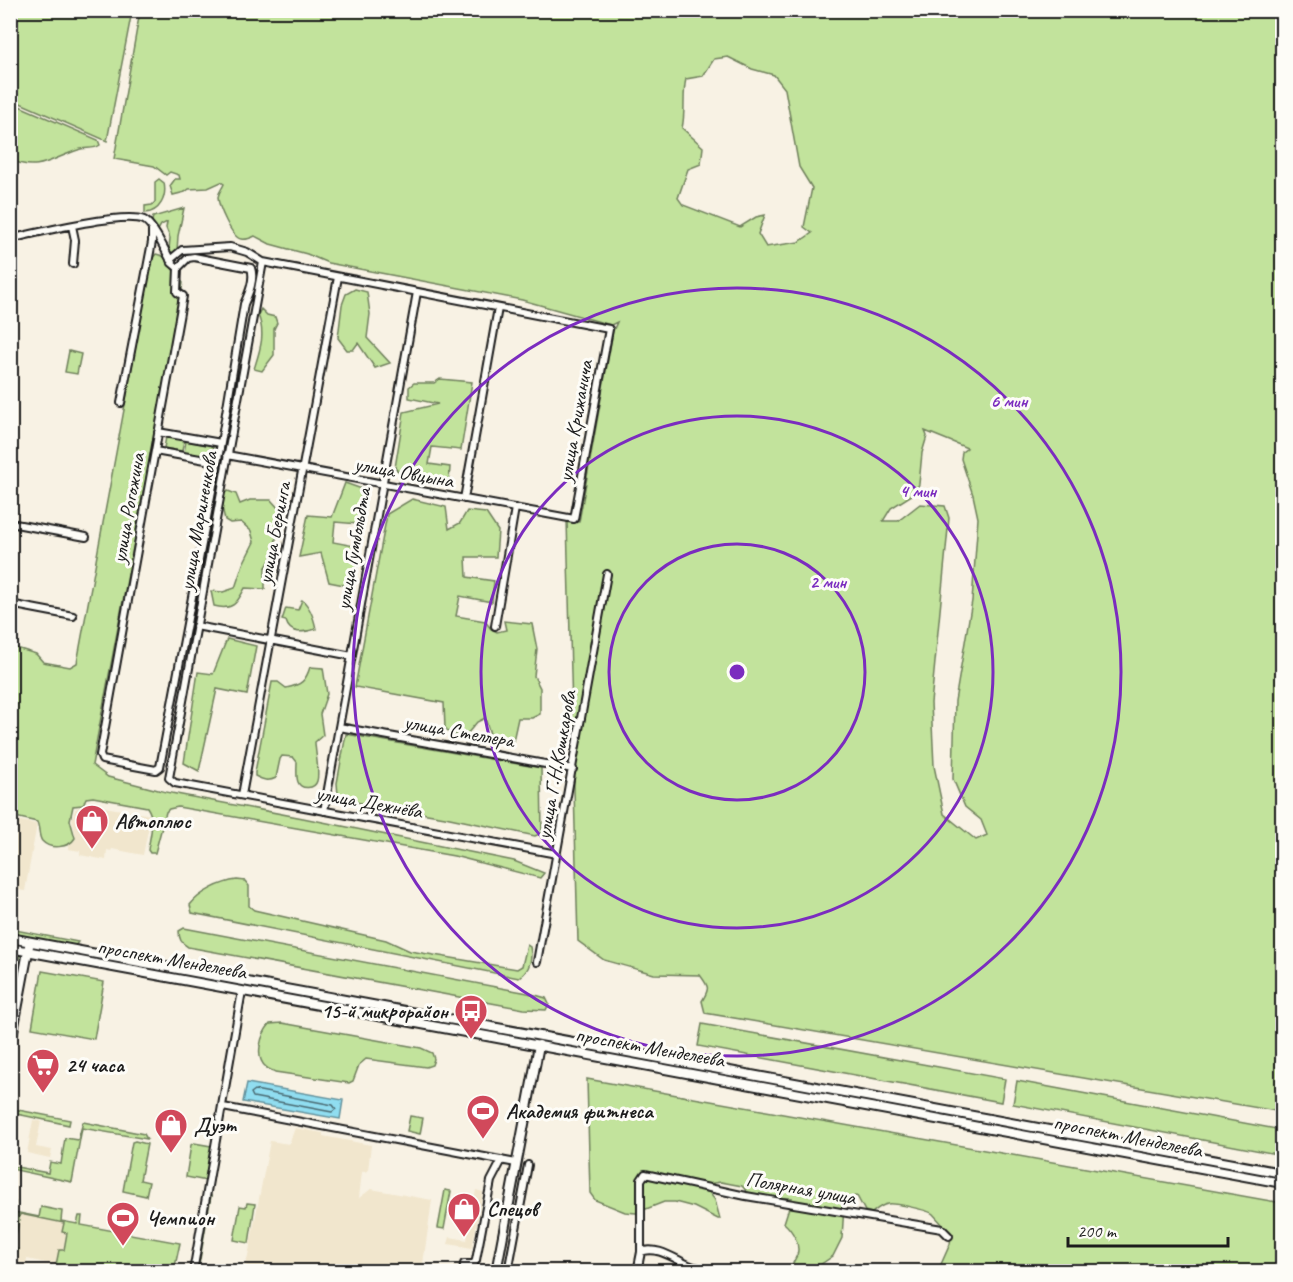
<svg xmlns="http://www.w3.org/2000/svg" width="1293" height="1282" font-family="Caveat,sans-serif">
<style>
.built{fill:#f1e6cd}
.green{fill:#c2e39c;stroke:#6f805c;stroke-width:1.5;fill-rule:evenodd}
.water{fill:#90ddf0;stroke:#62909b;stroke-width:1.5}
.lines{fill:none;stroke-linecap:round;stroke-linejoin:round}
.shore{stroke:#4a6971;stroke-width:1.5}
.minor-casing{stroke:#1c1c1c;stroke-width:10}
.major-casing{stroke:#1c1c1c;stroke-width:12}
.minor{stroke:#fdfcf7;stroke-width:6}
.major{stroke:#fdfcf7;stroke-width:8}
.ring{fill:none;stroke:#7b2cbf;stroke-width:3}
.labels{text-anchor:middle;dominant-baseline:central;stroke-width:6;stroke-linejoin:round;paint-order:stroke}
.street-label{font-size:21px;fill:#1c1c1c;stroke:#fdfcf7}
.poi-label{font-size:21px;font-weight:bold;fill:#1c1c1c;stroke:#fdfcf7;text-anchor:start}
.centre{fill:#7b2cbf;stroke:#fdfcf7;stroke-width:3}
.ring-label{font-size:18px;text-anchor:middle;font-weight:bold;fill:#7b2cbf;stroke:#fdfcf7;stroke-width:6;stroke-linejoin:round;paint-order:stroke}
</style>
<rect width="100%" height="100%" fill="#f8f2e4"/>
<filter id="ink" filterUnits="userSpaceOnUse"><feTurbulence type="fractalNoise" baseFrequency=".0167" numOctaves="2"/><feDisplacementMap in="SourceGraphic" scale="12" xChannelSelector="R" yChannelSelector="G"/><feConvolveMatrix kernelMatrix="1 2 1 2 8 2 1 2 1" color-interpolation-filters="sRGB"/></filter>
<g filter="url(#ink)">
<path class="built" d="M87,804L151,815L143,855L112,849L111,851L107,850L106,860L80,855V851L68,849L69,845L76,838L72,819L75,809Z
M11,819L37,824L25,891L11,889Z
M33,1120L41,1121L36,1147L52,1150L50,1158L27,1153Z
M295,1128L323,1133V1136L371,1145L368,1171L362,1172L359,1198L371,1189L432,1200L422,1271H251L245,1264L248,1256L270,1141L289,1144Z
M476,1190L483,1192L472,1248L448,1244L450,1237L467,1240Z
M19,1214L64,1223L67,1232L63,1251L59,1250L56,1265L27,1259L26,1264L11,1261L10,1256L14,1257Z"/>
<path class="green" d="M11,10L132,11L107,141L11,99Z
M140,11H1282V1112L705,1013L702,1001C710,988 709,987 700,975L654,974L604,960L578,941L567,520L579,522L613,331L617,322L611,325L522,300L328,263L307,254L270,244L255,236C251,238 245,240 241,239C232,238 218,206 218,197C219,191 222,189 224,184L221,182L208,188L189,189L185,192L173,195L170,186L175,179H180L179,175L170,172L166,175L154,166L114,159ZM728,57L752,69L774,75L785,89L799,167L812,188L804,227L812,233L799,242L766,247L758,234L765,215L756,217L740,227L683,205L678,198L688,169L701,164L703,147L682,128C686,111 682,95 686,79L703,76L714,59ZM925,431L967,448L962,452L961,459L973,495L978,518L972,601L955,701L953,779L965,807L981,820L987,835L976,840L944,814L934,766L931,703L949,518L945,506L920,504L898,521H883L891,508L915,493L919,484L922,453L927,436Z
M10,102L98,140L100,145C94,150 85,147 78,150C52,158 39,173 11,160Z
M159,179L164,183C167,197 160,212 145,213V206L152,205L155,202V182Z
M184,208L178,236L177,251L174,254L169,250L170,238L166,228L167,222L161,225L158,230L151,224L153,217Z
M156,254L163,256L183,283L92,765L108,777L166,792L303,818L514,861L544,873L540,878L454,856L178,807L169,809L166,812L155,853H150L148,850C150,835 156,820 147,807L93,797L86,798L83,805L73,806L70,820L75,838C69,848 50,850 42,841C38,836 40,828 37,822L11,816L10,646L36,654L43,662L70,667L77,663L152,259Z
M355,289L367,292L370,314L367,338L390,363L375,368L358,343L353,350H347L338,338L342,305L346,294Z
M261,309L267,315L275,317L277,323L274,329V355L262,371L254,369C260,350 266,334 258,315Z
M69,351L81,354L77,374L65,372Z
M440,379L472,382L461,450L432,447L429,464L450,467L449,481L399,472L395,468L404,412L438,404L409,398V387L414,383H434Z
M166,437L184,440L182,451L164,448Z
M186,441L214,446L212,458L184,453Z
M345,483L362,489L358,524L335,522L333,542L360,547L354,582L344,585L329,582L321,553L299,557L308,515L332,517Z
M228,491L236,494L240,504L250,500H271L280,510L274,553L265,569V589L245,588C237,603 233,611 214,606L211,591L223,592L235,588L243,564L254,542L251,531L241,522L230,523L225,520L221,503L222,495Z
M412,499L446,507L449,529L460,523L467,511L486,513L498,531L496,557H466L467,577L494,581L492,602L460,596L456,616L485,621L491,629L497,632L506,630L504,621L532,624L537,649L534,676L540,688V714L532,718H518L513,741L491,737L485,718L477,722L467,734L451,735L445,728L444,703L355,687L387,514Z
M302,600C310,606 314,619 316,629C305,632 290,636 286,621L282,620L286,608L298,610Z
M227,639L256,646L247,695L217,689L199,771L184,763L198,672L213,674Z
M310,667L323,668L327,694L320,714L323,735L315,742C315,751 320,773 317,781C315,789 301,790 298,782C296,777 297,768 297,762L293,757L282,756L280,759L276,778C268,782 263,780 255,776V772L272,682H278L286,688C301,685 306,681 310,667Z
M346,734L541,768L542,833L535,836L445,817L343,800L338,795L337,783Z
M237,880L245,881L249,886V906L254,910L386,940L410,951L517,969L522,966L527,945L530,947C533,960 530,970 519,978L192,913L190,905C200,892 221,882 237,880Z
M184,928L528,993L546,998L549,1004L546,1010L524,1009L188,947C181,943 179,939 179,931Z
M15,930L78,942L74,947L14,936Z
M36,946L113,960L114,962L113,963L36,949Z
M11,952L20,956L16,977L11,979Z
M42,971L104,982L94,1039L32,1028Z
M282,1023L421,1048L432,1053L434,1059L432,1065L426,1067L366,1059L359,1065L353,1081L349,1083L275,1072C272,1070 268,1070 266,1067C254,1057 261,1034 270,1024Z
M702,1024L1005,1079L1001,1102L698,1046Z
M587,1079L1282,1203V1271H938L950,1244L951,1236C947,1230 938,1219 933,1214C929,1210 894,1203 888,1204C881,1205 877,1209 872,1213L865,1211L857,1196L851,1197L849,1203L844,1206L842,1238L833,1256L811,1271H792L790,1269C792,1264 795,1260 797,1255C801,1244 792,1230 784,1223L792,1198L752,1197L742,1186L721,1182L707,1184L705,1187L715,1200L720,1219H718L694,1207L675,1202H664L636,1213L625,1212L595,1200L590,1193Z
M1017,1081L1282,1130V1155L1013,1104Z
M13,1109L70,1120L69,1125L12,1113Z
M410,1116L423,1118L420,1134L407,1131Z
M83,1122L144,1134L147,1139L82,1128L72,1182L11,1169V1166L48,1173L50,1162L61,1164L65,1138L78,1140Z
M135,1141L147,1144L140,1180L149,1182L146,1196L123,1191L132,1142Z
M194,1143L211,1146L212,1149L207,1181L186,1177L191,1145Z
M445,1190L451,1191L444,1229L438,1228Z
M211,1196L198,1271L196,1272L209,1197Z
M10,1200L15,1202L14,1212L39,1217L41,1207L62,1211L61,1221L77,1224L79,1216H82L81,1225L180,1243L174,1271H62L63,1266L56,1265L59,1250H64L67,1233L62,1232L64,1223L20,1214L14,1246L18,1250L16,1256H11Z
M247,1203L255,1204L249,1243L234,1240L240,1206L246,1207Z"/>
<path class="water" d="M247,1083L343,1100L340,1119L243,1102Z"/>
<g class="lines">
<path class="shore" d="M255,1090L333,1105L336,1109L332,1112L253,1097L251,1093Z"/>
<g class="minor-casing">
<path id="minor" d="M72,226L75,240L73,264
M10,239C35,233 124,211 144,220C153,224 167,254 172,263L178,268
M194,257L251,268C255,279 249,293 244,304L221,443L160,767L156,770L102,760L100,755L183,296L177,292L178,268L188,258Z
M170,260L182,250L230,247L247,252L263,262L609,329L574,519L227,455
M263,262L169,778L175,783L557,854
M121,403L152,242V230
M158,432L221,443
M155,451L217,462
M464,499L498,308
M10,523L86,537
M10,604L73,616
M196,626L352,656
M495,626L515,508
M339,727L573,769
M242,795L338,277
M324,811L417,292
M537,962L607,574
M223,1107L516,1163
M641,1252C657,1245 676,1260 691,1266C700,1269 711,1270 720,1272
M193,1272L242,991
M463,1272L464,1264H474L476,1260L491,1181L502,1160
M508,1272L528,1165
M637,1272L641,1252V1180L645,1174L746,1196L942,1229L949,1236"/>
</g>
<g class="major-casing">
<path id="major" d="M10,938L1282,1173
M10,948L1282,1183
M10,1047L29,946
M496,1272L539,1045"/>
</g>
<use href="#minor" class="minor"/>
<use href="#major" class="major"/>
</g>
</g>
<g class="ring">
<circle cx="737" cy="672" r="128"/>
<circle cx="737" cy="672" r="256"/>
<circle cx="737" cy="672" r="384"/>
</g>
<defs>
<g id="shop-pin" transform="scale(1.725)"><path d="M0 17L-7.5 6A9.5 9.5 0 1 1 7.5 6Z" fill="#d1495b" stroke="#fdfcf7"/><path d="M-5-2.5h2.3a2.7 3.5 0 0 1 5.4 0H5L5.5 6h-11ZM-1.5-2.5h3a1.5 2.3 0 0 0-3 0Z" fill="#fff"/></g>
<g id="bus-pin" transform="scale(1.725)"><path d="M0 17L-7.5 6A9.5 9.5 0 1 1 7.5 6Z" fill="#d1495b" stroke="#fdfcf7"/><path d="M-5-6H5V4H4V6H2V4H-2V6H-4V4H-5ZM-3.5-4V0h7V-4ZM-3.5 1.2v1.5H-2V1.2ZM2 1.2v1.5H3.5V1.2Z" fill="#fff"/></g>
<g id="supermarket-pin" transform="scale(1.725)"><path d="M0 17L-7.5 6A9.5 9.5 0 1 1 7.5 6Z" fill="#d1495b" stroke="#fdfcf7"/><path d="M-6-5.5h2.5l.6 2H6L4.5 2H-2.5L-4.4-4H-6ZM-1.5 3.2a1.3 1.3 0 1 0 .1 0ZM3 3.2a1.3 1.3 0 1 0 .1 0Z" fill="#fff"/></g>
<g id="stadium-pin" transform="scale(1.725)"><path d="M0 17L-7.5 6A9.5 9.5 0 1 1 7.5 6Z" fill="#d1495b" stroke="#fdfcf7"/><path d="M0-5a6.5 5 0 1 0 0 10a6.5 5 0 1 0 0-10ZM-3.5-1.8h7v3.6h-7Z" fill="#fff"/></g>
</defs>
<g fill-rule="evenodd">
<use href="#shop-pin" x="92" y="821"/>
<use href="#bus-pin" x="471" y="1011"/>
<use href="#supermarket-pin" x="43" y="1065"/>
<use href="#stadium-pin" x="483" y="1111"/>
<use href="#shop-pin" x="171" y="1125"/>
<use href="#shop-pin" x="464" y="1209"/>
<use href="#stadium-pin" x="123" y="1218"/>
</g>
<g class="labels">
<g class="street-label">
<text transform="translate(575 421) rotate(-80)">улица Крижанича</text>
<text transform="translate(404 472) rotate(10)">улица Овцына</text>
<text transform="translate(128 508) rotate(-80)">улица Рогожина</text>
<text transform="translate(198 521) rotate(-80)">улица Мариненкова</text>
<text transform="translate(274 533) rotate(-79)">улица Беринга</text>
<text transform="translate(353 549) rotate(-80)">улица Гумбольдта</text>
<text transform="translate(459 731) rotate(10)">улица Стеллера</text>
<text transform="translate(556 765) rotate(-80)">улица Г.Н.Кошкарова</text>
<text transform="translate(369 802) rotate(10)">улица Дежнёва</text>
<text transform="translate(172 959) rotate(10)">проспект Менделеева</text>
<text transform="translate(650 1047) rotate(10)">проспект Менделеева</text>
<text transform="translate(1128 1136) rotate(11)">проспект Менделеева</text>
<text transform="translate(801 1188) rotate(10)">Полярная улица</text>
</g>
<g class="poi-label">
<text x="115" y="821">Автоплюс</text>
<text x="448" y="1011" text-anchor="end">15-й микрорайон</text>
<text x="66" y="1065">24 часа</text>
<text x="506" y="1111">Академия фитнеса</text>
<text x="194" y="1125">Дуэт</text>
<text x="487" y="1209">Спецов</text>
<text x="146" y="1218">Чемпион</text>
</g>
</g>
<circle cx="737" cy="672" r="9" class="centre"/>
<g class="ring-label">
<text x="1009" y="407">6 мин</text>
<text x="918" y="497">4 мин</text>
<text x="828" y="588">2 мин</text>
</g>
<rect width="1293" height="1282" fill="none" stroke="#fdfcf7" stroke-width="36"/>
<rect x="18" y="18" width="1257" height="1246" fill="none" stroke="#1c1c1c" stroke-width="2" filter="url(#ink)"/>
<path d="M1068 1237v9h160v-9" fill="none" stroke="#1c1c1c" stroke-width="3"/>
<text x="1077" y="1237" font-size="18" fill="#1c1c1c" stroke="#fdfcf7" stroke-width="4.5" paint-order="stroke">200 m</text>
</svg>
